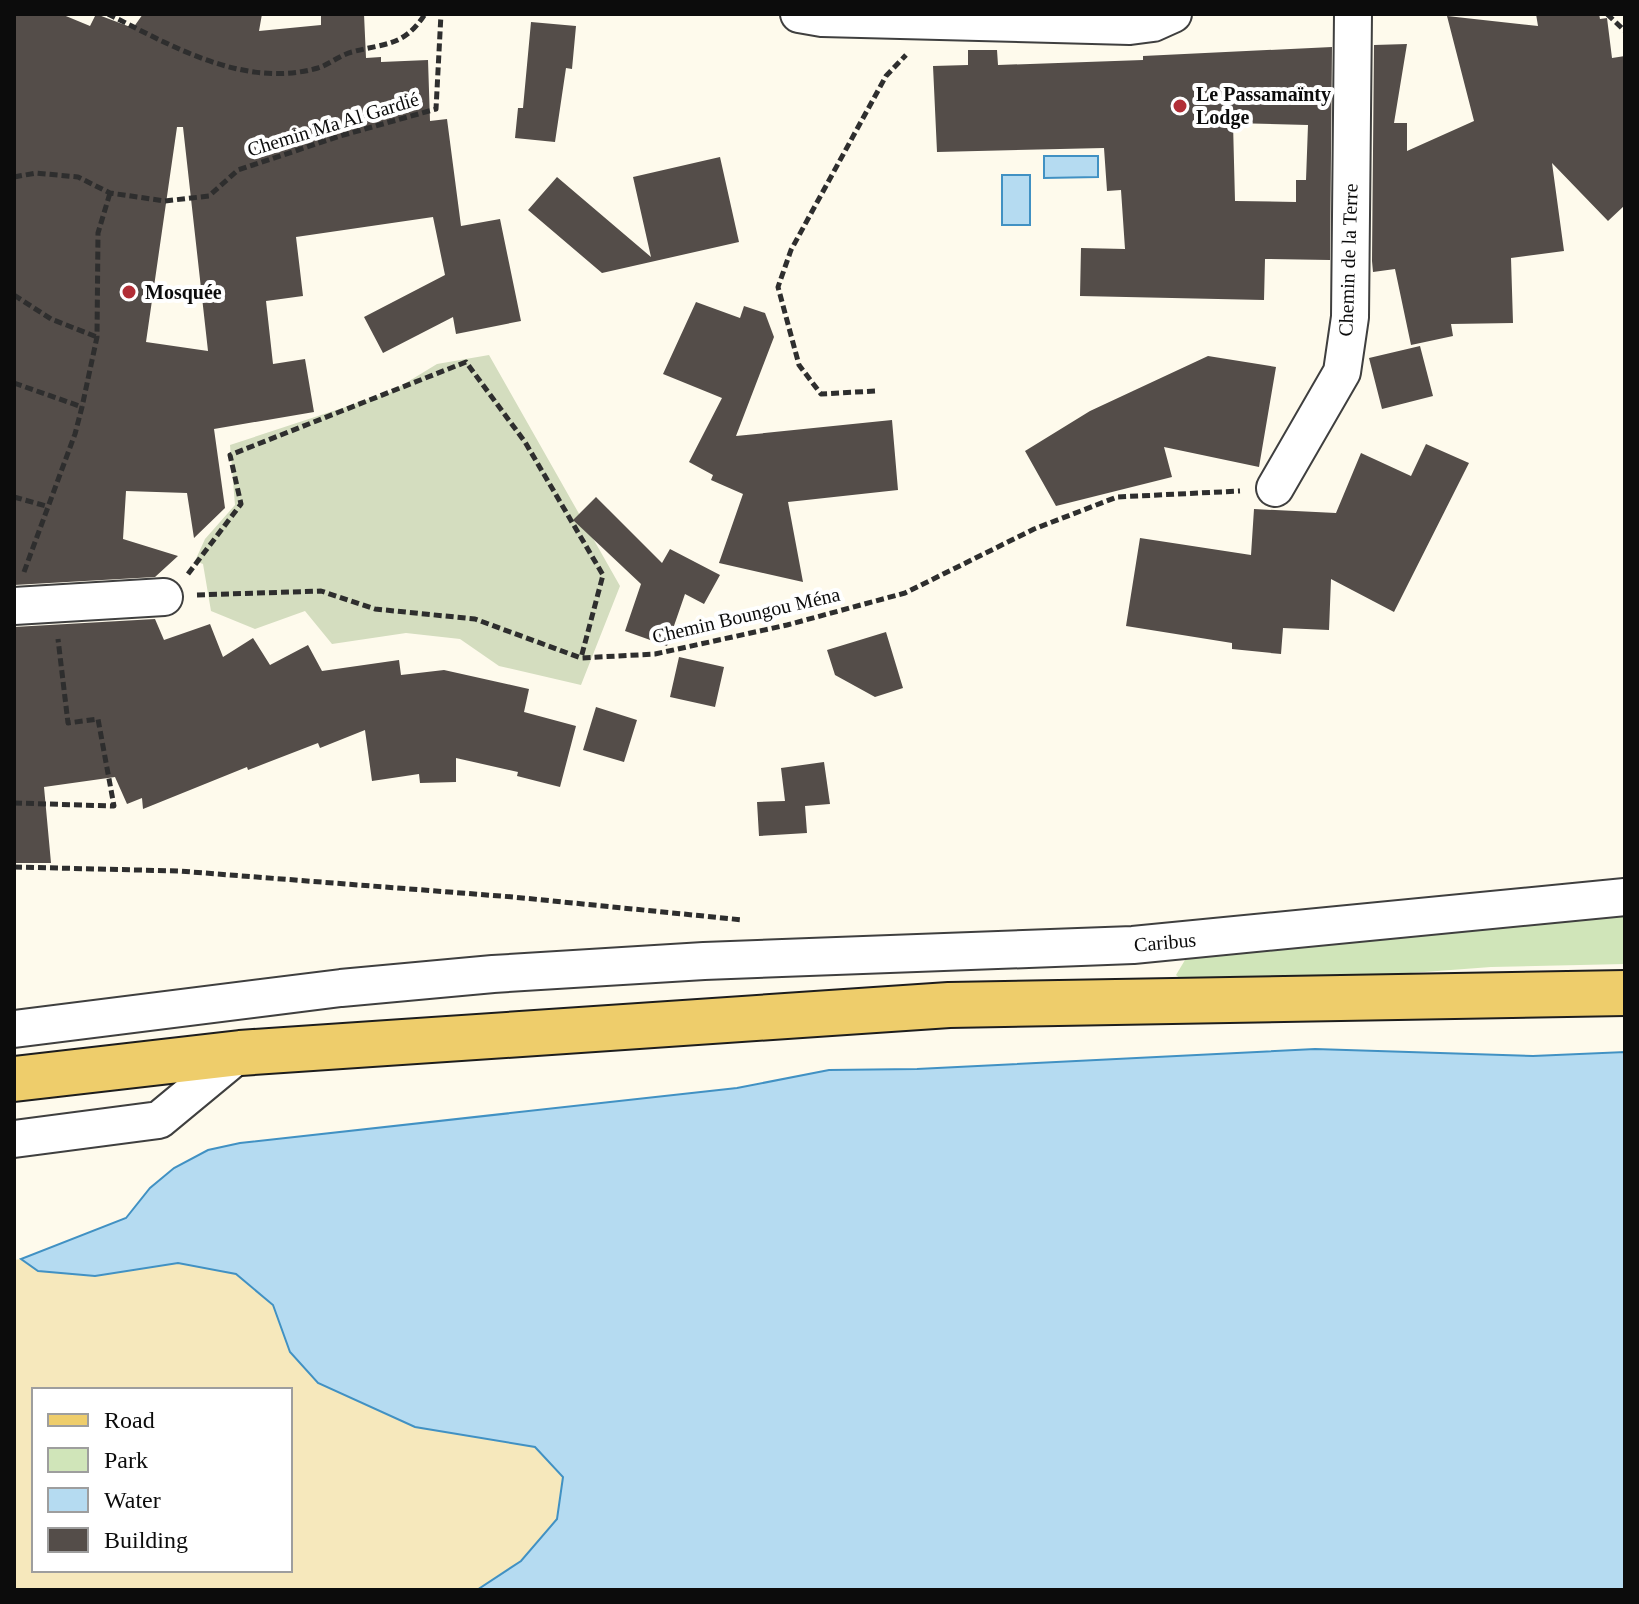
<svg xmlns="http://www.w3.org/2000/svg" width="1639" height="1604" font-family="'Times New Roman',serif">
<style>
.green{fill:#d0e5b9}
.sand{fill:#f6e8bc;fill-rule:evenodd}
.cemetery{fill:#d4ddbf}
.water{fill:#b5dbf1;stroke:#4191c3;stroke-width:2}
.building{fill:#544d49;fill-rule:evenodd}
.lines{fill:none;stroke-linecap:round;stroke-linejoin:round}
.minor-casing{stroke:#3f3f3f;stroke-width:40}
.major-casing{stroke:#1d1d1d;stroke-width:48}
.path{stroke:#2e2e2e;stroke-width:5;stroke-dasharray:8 4;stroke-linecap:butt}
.minor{stroke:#fff;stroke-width:36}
.major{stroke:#eecd6b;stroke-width:44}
.poi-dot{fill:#b12e36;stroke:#fff;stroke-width:3}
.labels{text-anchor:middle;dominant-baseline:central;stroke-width:8;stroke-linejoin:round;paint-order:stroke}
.poi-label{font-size:20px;font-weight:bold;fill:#0c0c0c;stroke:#fff;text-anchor:start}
.street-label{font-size:20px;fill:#0c0c0c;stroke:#fff}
</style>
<rect width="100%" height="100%" fill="#fefaec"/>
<path class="green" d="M1625,910V964L1491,967L1237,986L1184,982L1176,975L1185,960L1200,956L1498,928Z"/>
<path class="sand" d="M21,1259L38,1271L95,1276L178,1263L236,1274L273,1305L290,1352L415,1427L535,1447L563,1477L558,1519L521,1561L477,1590H14V1260ZM34,1390H290V1570H34Z"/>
<path class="cemetery" d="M489,355L620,586L581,685L499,666L460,639L406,633L332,644L305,611L255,629L211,611L203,564L195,561L205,539L235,505L230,445L391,392L437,364Z"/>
<path class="water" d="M1044,156H1098V177L1044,178Z
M1002,175H1030V225H1002Z
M1315,1049L1533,1056L1625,1052V1590H477L521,1561L557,1519L563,1477L535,1447L415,1427L318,1383L290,1352L273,1305L236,1274L178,1263L95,1276L38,1271L21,1259L126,1218L150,1188L174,1168L208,1150L240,1143L737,1088L829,1070L917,1069Z"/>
<path class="building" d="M14,14H61L90,26L96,14L133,28L143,14H262L259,31L321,25V14H364L366,58L381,57V62L428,60L430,121L447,119L461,226L500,219L521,321L456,334L453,317L383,353L364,317L445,275L433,217L296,237L303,296L266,301L273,364L305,359L314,412L214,429L225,508L194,538L187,493L126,491L123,539L178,556L155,577L14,585ZM177,127H183L208,351L146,342Z
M1536,14H1599L1600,19L1607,18L1612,58L1625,56V205L1608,221L1552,163L1564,251L1511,258L1513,323L1451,324L1453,336L1411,345L1395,269L1373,272L1372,261L1374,45L1407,44L1394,123H1407V151L1474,121L1447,16L1538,26Z
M531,22L576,26L572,69L566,68L555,142L515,138L518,108H523Z
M1332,47L1330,260L1265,259L1264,300L1080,296L1081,248L1125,249L1121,190L1107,191L1104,148L937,152L933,66L968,65V50H997L998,65L1143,60V56ZM1233,123L1308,125L1306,180H1296V202L1235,201Z
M720,157L739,242L602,273L528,210L557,177L651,257L633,177Z
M696,302L740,318L744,306L765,313L774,337L736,436L892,420L898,490L788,502L803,582L719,563L743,494L711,480L713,475L689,462L722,398L663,374Z
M1420,346L1433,396L1382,409L1369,358Z
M1208,356L1276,367L1259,467L1164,447L1172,477L1056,506L1025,451L1090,411Z
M1426,444L1469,463L1394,612L1331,579L1329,630L1283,628L1281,654L1232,649V643L1126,626L1140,538L1251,555L1254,509L1336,513L1361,453L1411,476Z
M596,497L662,563L670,549L720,575L704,604L685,594L667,646L625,631L641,584L573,520Z
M155,619L164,640L210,624L223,657L253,638L270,665L308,645L322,671L399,660L401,675L444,670L529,689L524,712L576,726L560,787L517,776L518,772L456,758V782L420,783L419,774L372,781L365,730L320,748L318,743L248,770L247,767L143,809L142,798L127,804L115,777L44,787L51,863H14V627Z
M886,632L903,688L875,697L835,675L827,650Z
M679,657L724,667L715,707L670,697Z
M596,707L637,720L624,762L583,750Z
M824,762L830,804L805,806L807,833L759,836L757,802L785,801L781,768Z"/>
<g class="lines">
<g class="minor-casing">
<path id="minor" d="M799,14L822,18L1130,26L1153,23L1173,14
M1275,488L1342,372L1350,317L1353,14
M14,606L164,597
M14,1029L341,988L493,974L704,961L1133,945L1625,897
M14,1139L159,1120L240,1053"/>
</g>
<g class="major-casing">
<path id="major" d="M14,1079L240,1053L949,1005L1625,993"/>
</g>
<path class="path" d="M108,14C172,46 244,89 318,68C330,64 340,55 352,52C384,43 404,47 425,14
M1607,14L1625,31
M14,177L36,173L78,177L110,193L165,201L209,196L238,170L340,136L436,109L441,14
M14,295L51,319L97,337
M14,383L82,407
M875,391L821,394L799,365L778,287L791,250L886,76L906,55
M14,497L46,506
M24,572L75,434L82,407L97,337L98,233L110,193
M188,574L241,504L230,455L466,362L525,442L603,575L581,658
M197,595L321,591L375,609L475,619L581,658L655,654L787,625L905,593L1034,529L1117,497L1240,491
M14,803L114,806L98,719L68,723L58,639
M14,867L179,871L513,897L743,920"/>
<use href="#minor" class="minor"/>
<use href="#major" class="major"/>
</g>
<g class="poi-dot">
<circle cx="1180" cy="106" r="8"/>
<circle cx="129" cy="292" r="8"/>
</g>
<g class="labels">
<g class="poi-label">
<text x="1196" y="94">Le Passamaïnty<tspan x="1196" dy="23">Lodge</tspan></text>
<text x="145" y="292">Mosquée</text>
</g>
<g class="street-label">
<text transform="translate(333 124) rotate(-17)">Chemin Ma Al Gardié</text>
<text transform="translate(1348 260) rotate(-88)">Chemin de la Terre</text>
<text transform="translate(746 615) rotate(-13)">Chemin Boungou Ména</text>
<text transform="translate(1165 942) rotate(-5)">Caribus</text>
</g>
</g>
<rect width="1639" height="1604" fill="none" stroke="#0c0c0c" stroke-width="32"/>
<rect x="32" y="1388" width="260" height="184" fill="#ffffff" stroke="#9e9e9e" stroke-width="2"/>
<rect x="48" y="1414" width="40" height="12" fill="#eecd6b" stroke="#9e9e9e" stroke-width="2"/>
<text x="104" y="1428" font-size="24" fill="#0c0c0c">Road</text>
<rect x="48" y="1448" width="40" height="24" fill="#d0e5b9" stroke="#9e9e9e" stroke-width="2"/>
<text x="104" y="1468" font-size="24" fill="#0c0c0c">Park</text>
<rect x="48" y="1488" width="40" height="24" fill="#b5dbf1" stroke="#9e9e9e" stroke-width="2"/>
<text x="104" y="1508" font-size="24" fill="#0c0c0c">Water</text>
<rect x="48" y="1528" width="40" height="24" fill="#544d49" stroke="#9e9e9e" stroke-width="2"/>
<text x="104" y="1548" font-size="24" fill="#0c0c0c">Building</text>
</svg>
